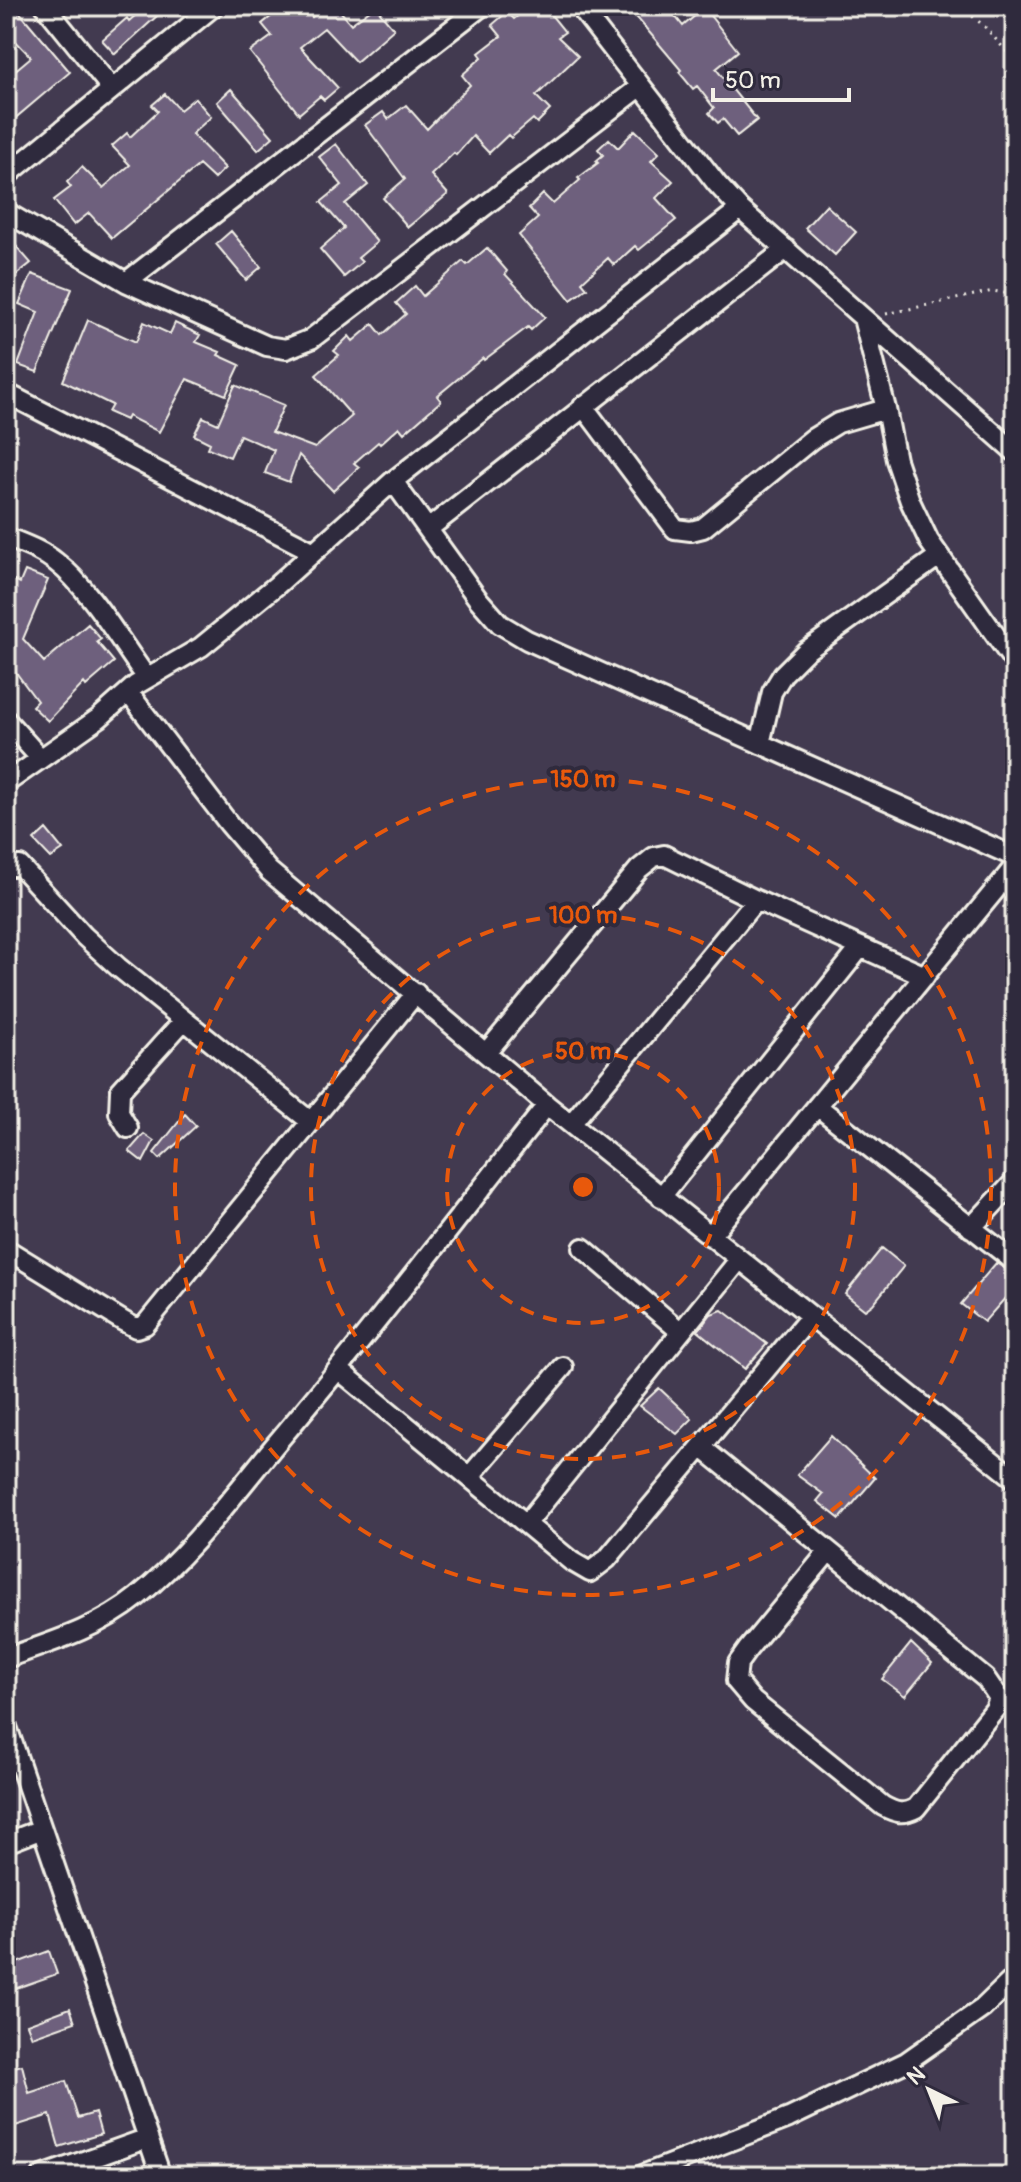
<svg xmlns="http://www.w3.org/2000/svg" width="1021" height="2182" font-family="Pangolin,sans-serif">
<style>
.building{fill:#6e617d;stroke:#f4f1e8;stroke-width:2}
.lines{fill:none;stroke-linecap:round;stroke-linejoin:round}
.minor-casing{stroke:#f4f1e8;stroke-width:24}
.path{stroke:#f4f1e8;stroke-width:3;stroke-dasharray:2 6;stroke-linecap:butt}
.minor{stroke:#2f2a3d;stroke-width:18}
.ring{fill:none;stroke:#e8590c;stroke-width:4;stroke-dasharray:14 10}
.centre{fill:#e8590c;stroke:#2f2a3d;stroke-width:4}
.ring-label{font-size:24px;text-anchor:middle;font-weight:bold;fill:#e8590c;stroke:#2f2a3d;stroke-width:8;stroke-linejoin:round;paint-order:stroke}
</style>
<rect width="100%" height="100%" fill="#423a50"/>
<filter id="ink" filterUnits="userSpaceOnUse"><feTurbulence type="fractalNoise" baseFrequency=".0125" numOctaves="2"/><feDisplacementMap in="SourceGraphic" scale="16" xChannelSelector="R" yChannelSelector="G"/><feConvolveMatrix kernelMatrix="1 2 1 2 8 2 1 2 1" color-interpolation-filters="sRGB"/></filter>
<g filter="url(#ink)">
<path class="building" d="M146,6H168L115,54L102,40L127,18L129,21Z
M284,6H302L312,17L324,6H336L351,24L375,6L394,29L356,62L324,28L300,47L338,88L324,100L320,96L299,114L250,52L272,36L262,24Z
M530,6H544L565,32L558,37L578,56L536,96L550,110L537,123L533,119L511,138L508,135L489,153L473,136L456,155L454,153L431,175L448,194L408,227L383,198L405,179L365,125L383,112L388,119L406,105L427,129L470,85L462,75L482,57L479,53L501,36L492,25L507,12L514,19Z
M627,6H667L683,26L704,8L738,51L716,69L757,120L737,136L723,119L718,123L709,113L714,108L697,86L693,89L679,72L681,70Z
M16,8L70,72L6,126V78L31,57L6,31V18Z
M231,89L273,137L258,150L217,102Z
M165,94L180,110L195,98L211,117L192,134L225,168L214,179L199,165L112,238L89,213L74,225L54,200L71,187L67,182L82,167L103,188L130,165L112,146L127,133L130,137L158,111L152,105Z
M635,130L659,153L651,161L673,181L656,198L676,220L639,250L635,246L614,265L608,258L582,282L587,288L571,300L519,235L538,218L529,208L543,194L553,204L580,180L578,178L598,163L596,161L603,155L598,149L609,139L618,148Z
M336,144L368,185L345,204L377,242L358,258L362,262L344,277L320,249L344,228L321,202L342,185L319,157Z
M826,205L856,232L835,255L805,228Z
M231,231L261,267L246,280L216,244Z
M16,246L31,263L6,283V254Z
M487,248L507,271L505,274L545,317L531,330L528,327L484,360L483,358L437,396L441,401L404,433L399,427L380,444L378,442L354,463L359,467L333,491L299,455L289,482L265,473L274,450L240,435L230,457L208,448L210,443L194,435L203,417L218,424L235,385L284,405L272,432L315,448L352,416L316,375L339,355L334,351L349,336L353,341L373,324L382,335L406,314L396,303L415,286L423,296L463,261L467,265Z
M32,274L72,289L37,372L18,365L38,312L19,304Z
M88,320L136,342L144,322L170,334L175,323L200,335L196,342L220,352L218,355L240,365L226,395L187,379L159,432L128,416L126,420L108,412L112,405L63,381Z
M25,571L48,580L23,639L44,662L88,624L101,639L97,642L114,662L86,686L84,683L48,721L32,706L37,701L6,659V576L20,583Z
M46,829L63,850L51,858L34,840Z
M185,1114L196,1126L160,1159L154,1153Z
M144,1134L154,1141L143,1162L129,1151Z
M882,1248L904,1266L873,1304L865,1310L845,1294Z
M996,1263L1015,1275V1287L984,1322L961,1304Z
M722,1310L767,1344L745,1369L698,1331L711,1314Z
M659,1388L692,1419L677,1434L640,1406Z
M831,1436L875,1478L840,1519L817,1501L823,1494L797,1475Z
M911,1643L932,1663L905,1696L882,1679Z
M49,1951L57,1974L14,1989L6,1967Z
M70,2008L75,2022L32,2037L27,2024Z
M22,2065L29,2093L66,2081L78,2118L95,2113L101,2134L59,2147L50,2115L6,2129V2069Z"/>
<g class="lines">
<g class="minor-casing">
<path id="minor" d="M45,6L112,89
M579,6L717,184L740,209L1015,452
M6,176L214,6
M6,212L126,282L267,346L286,349L311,339L640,87
M126,282L482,6
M863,318L886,409L896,460L910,501L929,541L1015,663
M6,393L312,551
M583,406L675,529L691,531L703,528L812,439L838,423L886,409
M393,481L478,599L500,624L527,640L1015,857
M428,529L786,249
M6,537C23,544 41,550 56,562C90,588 121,643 147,678
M128,692L229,824L269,871L547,1105L1015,1479
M6,720L40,758
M760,744L772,692L783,674L806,651L939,556
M6,783L99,718L136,685L201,647L277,585L393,481L740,209
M6,866H20L84,936L118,967L310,1121
M486,1053L639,869L654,857L664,855L756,900L925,976
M817,1106L1015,1262
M571,1124L756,900
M128,1128L119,1113L120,1091L184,1020
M661,1197L861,947
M971,1228L1015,1181
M710,1236L1015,866
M583,1248L681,1332
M6,1249L123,1321L136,1328L145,1325L416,993
M339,1370L571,1561L590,1572L607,1559L810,1317
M701,1447L986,1679L999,1698L995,1709L916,1808C903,1815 896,1813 883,1806L753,1701L736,1681L738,1663L748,1649L828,1552
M469,1477L563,1367
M526,1524L739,1260
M6,1658C52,1642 99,1628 137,1597C190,1554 232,1497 275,1445C369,1334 457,1219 547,1105
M6,1724L161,2176
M6,1843L42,1829
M42,2176L148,2138
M640,2176L789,2118L906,2062L983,2008L1015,1977"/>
</g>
<path class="path" d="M960,6L983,25L1015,61
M886,314L993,291L1015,295
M1003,906L1015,917"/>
<use href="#minor" class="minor"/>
</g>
</g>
<g class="ring">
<circle cx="583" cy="1187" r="136"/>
<circle cx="583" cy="1187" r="272"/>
<circle cx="583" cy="1187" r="408"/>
</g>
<circle cx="583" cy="1187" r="12" class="centre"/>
<g class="ring-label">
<text x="583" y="787">150 m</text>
<text x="583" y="923">100 m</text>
<text x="583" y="1059">50 m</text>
</g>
<rect width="1021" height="2182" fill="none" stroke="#2f2a3d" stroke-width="32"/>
<rect x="16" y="16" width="989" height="2150" fill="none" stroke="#f4f1e8" stroke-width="3" filter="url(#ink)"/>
<g transform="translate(929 2090) rotate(317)" stroke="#2f2a3d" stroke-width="6" paint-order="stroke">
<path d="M0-6L14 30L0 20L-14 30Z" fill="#f4f1e8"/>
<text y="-12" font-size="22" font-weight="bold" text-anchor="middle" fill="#f4f1e8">N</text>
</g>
<path d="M713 88v12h136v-12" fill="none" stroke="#f4f1e8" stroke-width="4"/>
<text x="725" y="88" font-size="24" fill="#f4f1e8" stroke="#2f2a3d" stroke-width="6" paint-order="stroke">50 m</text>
</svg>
